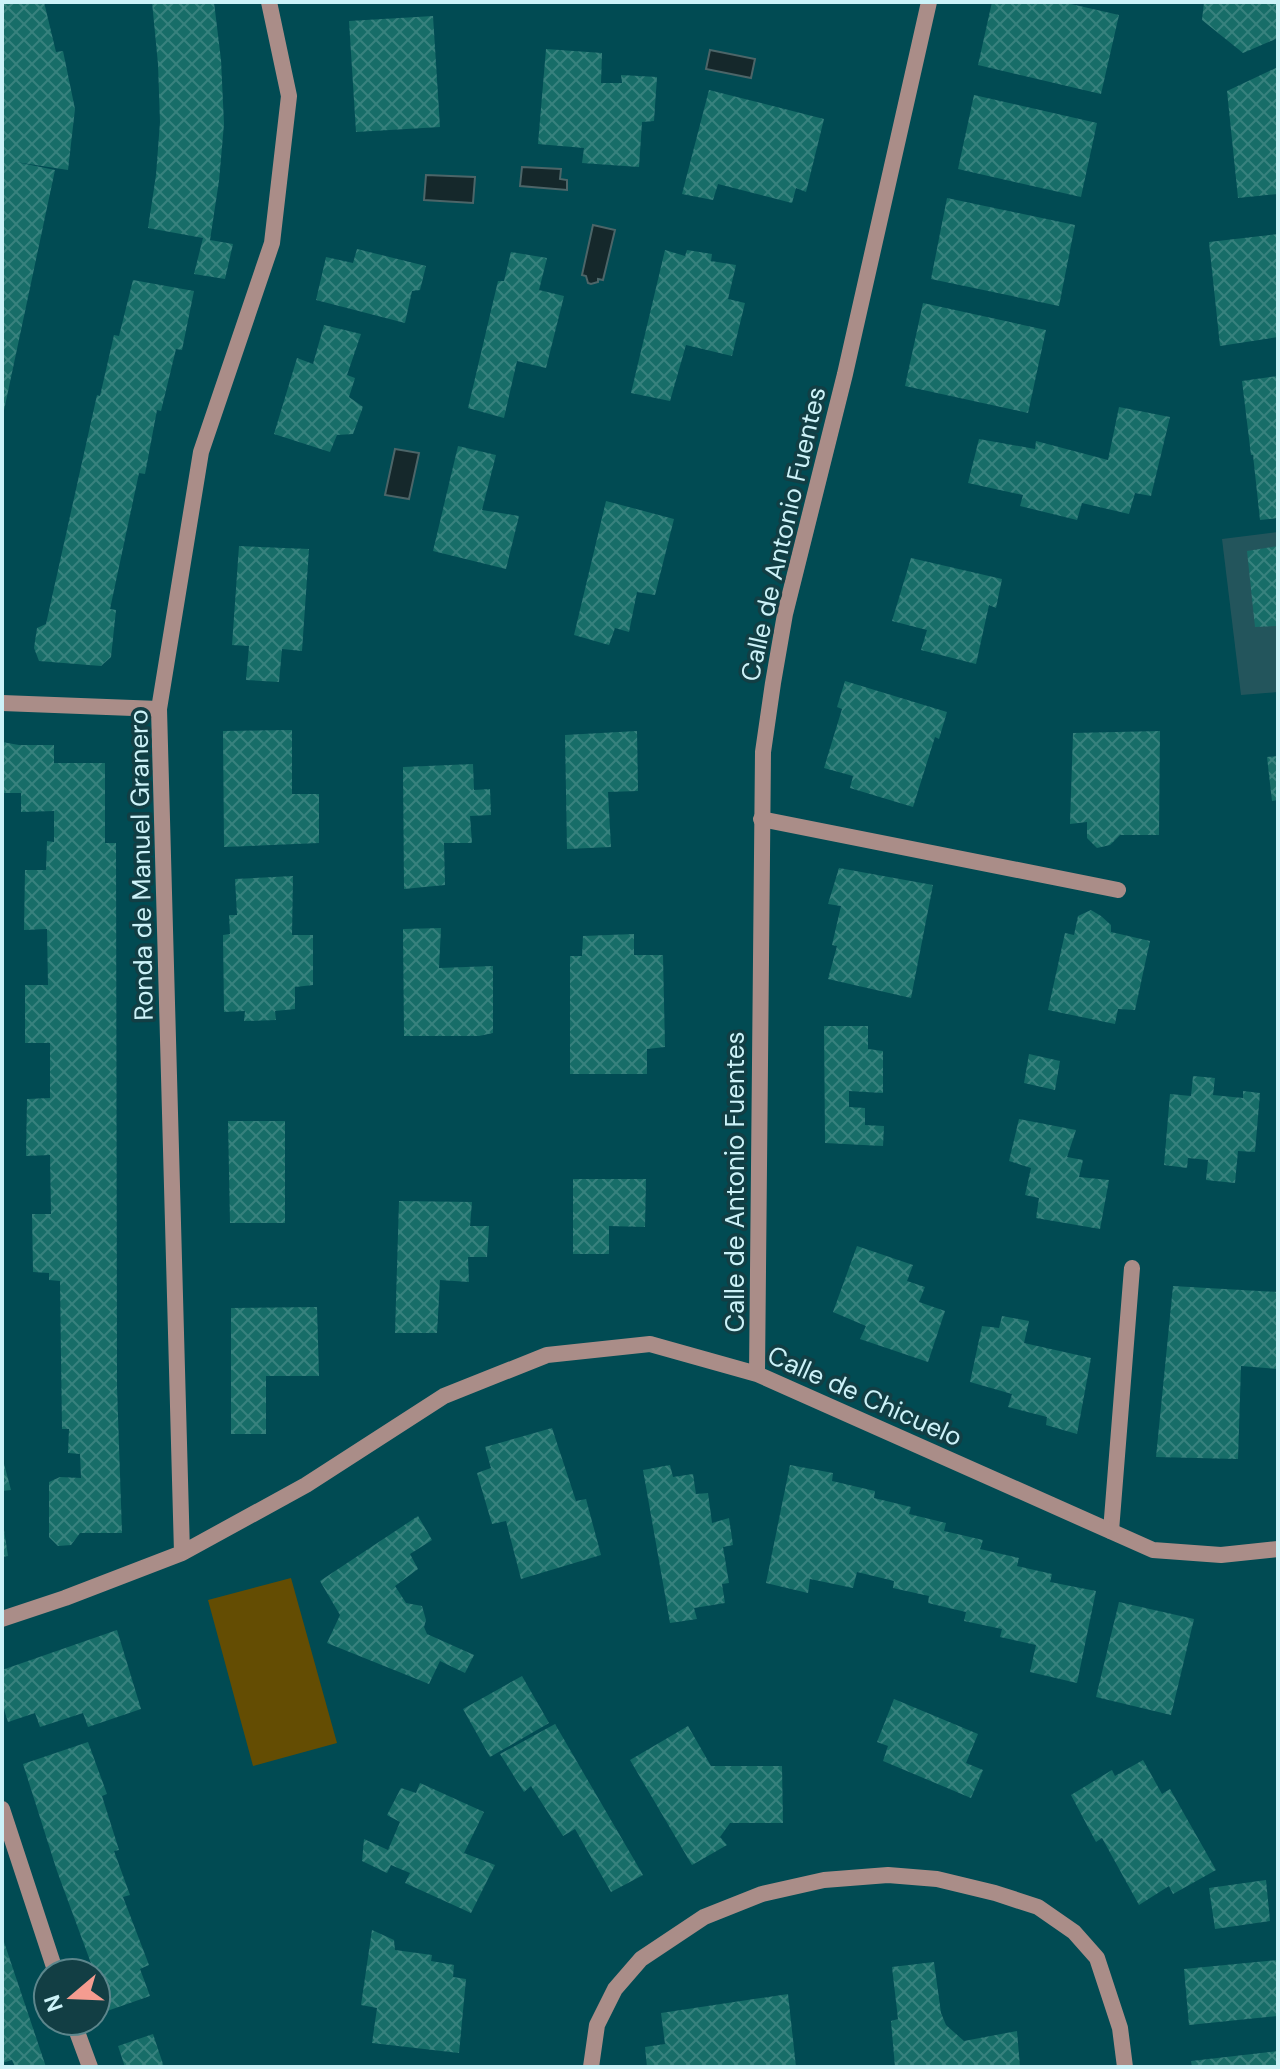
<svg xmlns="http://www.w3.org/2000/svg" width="1280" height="2069" font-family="'DM Sans',sans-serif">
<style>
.built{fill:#23555c}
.grass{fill:#644d03}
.water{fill:#15282b;stroke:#4c6568;stroke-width:2}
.building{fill:url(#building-cross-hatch)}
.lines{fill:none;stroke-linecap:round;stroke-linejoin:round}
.lane{stroke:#aa8d88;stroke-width:16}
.street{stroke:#aa8d88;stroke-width:16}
.labels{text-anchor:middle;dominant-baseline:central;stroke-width:7;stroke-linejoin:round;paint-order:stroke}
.street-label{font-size:26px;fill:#ccf2f8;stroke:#123e44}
</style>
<defs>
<pattern id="building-cross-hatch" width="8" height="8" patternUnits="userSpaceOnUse" patternTransform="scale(2)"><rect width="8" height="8" fill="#176d68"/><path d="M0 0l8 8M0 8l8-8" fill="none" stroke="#38827e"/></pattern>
</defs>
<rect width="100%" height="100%" fill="#014b53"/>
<path class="built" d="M1278,532V692L1241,695L1222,539Z"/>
<path class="grass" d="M291,1578L337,1743L253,1766L208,1600Z"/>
<path class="water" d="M710,50L755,59L751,78L706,69Z
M522,167L561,169L560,179L567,180V190L520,186Z
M426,175L475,177L473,203L424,200Z
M593,225L615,230L603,280L598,279V282L591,284L588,283L586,276L582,275Z
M395,449L419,453L409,499L385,495Z"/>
<path class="building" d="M2,2H44L56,52L63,51L75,109L68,170L16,162L55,170L3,415Z
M152,2H214L221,60L224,124L219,181L210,240L233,244L225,279L194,274L203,238L148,228L156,175L160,122L158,64Z
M992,2H1062L1119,15L1101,94L978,65Z
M1204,2H1278V38L1243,53L1202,20Z
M433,16L440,127L356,132L349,21Z
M546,49L602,53L601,83H622L621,75L657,77L654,121L642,122L639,167L582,163L584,148L538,144Z
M1278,67V194L1238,198L1227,91Z
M709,90L824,119L806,192L796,188L792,203L718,184L713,200L682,194Z
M974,95L1097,123L1081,197L958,169Z
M947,198L1075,225L1059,306L931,279Z
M1278,234V337L1220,346L1209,242Z
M357,249L426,266L420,290L412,291L405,323L316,300L326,257L353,263Z
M665,250L685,256L687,250L712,254L711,261L736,265L728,299L745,303L732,356L686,345L670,401L631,393Z
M511,252L547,258L539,290L564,296L546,368L517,361L504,418L468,408L498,281H504Z
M133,280L194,291L182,350L176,349L161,411L157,410L145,474L139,473L110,609L116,610L111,657L101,666L39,661L34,648L37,628L46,624L97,395L100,396L114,335L119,336Z
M923,303L1046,330L1028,413L905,386Z
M324,325L361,334L347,375L355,378L349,397L363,407L353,434L337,435L330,452L274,434L297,358L313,364Z
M1278,376V518L1260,520L1253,455H1251L1242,381Z
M1119,407L1170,417L1151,496L1135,493L1129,514L1082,503L1077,520L1020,506L1023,495L968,483L979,439L1035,449L1036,441L1108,460Z
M458,446L496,455L482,510L519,516L506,569L433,551Z
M606,501L674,519L655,595L637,592L629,632L615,628L609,645L574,635Z
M239,546L309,549L302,651L282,649L279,682L246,680L249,646L232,645Z
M1278,546V626L1255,627L1247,551Z
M911,558L1002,579L996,608L989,605L976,664L921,650L927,630L892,621Z
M845,681L947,712L939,739L935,737L913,807L850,788L853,776L824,768L842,709L837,707Z
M292,730V794H319V843L224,847L223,731Z
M637,731L638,791L608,792L611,847L567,849L565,735Z
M1160,731L1159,835H1120L1110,845L1097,848L1087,838V822L1070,824L1073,733Z
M2,742L19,745H54V763H105V843H116L117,1387L122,1533H80L71,1545L58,1546L49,1537V1482L60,1477L81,1478L80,1454L68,1453L69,1429H62L60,1281L49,1280V1273L33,1272L32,1214H51L50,1155L26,1156L27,1099L50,1098V1043H25V985H48L47,929L24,930L25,870H46L47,841L54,842V811L21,812V793H2Z
M1278,756V800L1272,801L1267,757Z
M473,764L474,790L490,789L491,815L470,816L472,843H444L445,885L404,889L403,767Z
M839,868L933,885L911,998L828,979L837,946L832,945L841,906L828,904Z
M293,876L292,935H313V985L295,987V1009L275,1011L276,1020L244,1021L245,1011L224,1012L223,935L230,934L229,915H237L235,879Z
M1091,910L1101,916L1111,925V932L1150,941L1135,1010L1118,1009L1115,1024L1048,1010L1065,933L1074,935L1078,916Z
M441,928L439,968L493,966V1033L479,1036H404L403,929Z
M634,934V955H663L665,1047L647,1049V1074H570V956H582L583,936Z
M824,1026H868V1049L883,1051V1093L849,1091V1107L865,1108V1125L884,1126L883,1146L825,1143Z
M1029,1054L1060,1061L1055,1090L1024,1083Z
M1193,1076L1215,1078L1213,1095L1243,1098V1091L1260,1093L1255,1152L1238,1151L1235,1183L1206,1180L1208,1160L1188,1158L1187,1168L1164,1165L1170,1094L1191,1096Z
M1019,1119L1076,1130L1067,1157L1083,1160L1079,1177L1109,1180L1100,1229L1036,1218L1039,1198L1025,1195L1031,1168L1009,1161Z
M228,1121H285V1223H230Z
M573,1179H646L645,1227L609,1226V1254H573Z
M399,1201L472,1202L470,1226H489L487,1257H468L469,1282L440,1280L437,1333H395Z
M857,1246L913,1265L907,1281L925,1287L919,1302L945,1311L928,1362L860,1339L866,1326L833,1312Z
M1173,1286L1278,1292V1369L1241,1366L1238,1459L1156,1457Z
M317,1307L319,1376H266V1434H231V1308Z
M1002,1316L1029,1321L1024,1343L1091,1358L1077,1434L1046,1425L1047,1417L1008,1407L1012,1394L970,1382L982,1326L999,1328Z
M552,1428L576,1501L586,1499L601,1555L521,1579L506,1521L492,1524L477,1473L491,1468L485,1447Z
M2,1460H3L11,1490L2,1491Z
M670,1465L673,1477L693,1474L696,1494L708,1493L712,1523L729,1518L733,1545L723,1547L729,1583L722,1584L725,1603L694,1608L697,1619L670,1623L643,1470Z
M790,1465L833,1473L832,1481L875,1491L874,1498L911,1507L909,1514L946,1523L944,1531L983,1540L980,1549L1019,1558L1017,1566L1052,1574L1050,1582L1096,1591L1077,1683L1030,1672L1036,1645L1000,1637L1002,1629L964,1621L966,1612L928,1603L929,1596L893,1588L894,1581L857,1572L853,1588L810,1579L808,1593L766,1583Z
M418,1516L432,1540L410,1554L418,1569L395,1586L406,1603L422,1606L426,1620L424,1627L427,1634L474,1655L465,1673L440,1661L429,1684L327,1643L340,1615L320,1581Z
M2,1530H4L8,1556L2,1557Z
M1119,1602L1194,1619L1171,1715L1096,1697Z
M117,1630L141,1709L88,1727L83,1713L40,1727L35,1713L8,1722L2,1703V1670Z
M522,1676L549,1723L490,1757L463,1709Z
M894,1699L978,1734L966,1763L983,1770L971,1798L883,1761L888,1746L877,1742Z
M555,1724L643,1875L611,1892L575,1829L563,1836L531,1786L524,1792L500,1754Z
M688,1726L711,1766H782L783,1823H730L720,1837L727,1845L692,1865L630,1760Z
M88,1742L107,1794L102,1796L119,1850L114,1851L130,1895L123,1897L149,1965L140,1969L150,1996L107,2011L101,1994L106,1992L103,1986H101L94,1965L92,1966L57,1871L23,1764Z
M1143,1760L1162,1794L1170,1789L1216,1870L1173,1894L1169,1886L1139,1905L1102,1838L1096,1842L1071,1795L1112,1770L1115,1776Z
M420,1783L484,1812L464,1853L495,1865L471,1913L405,1883L410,1873L391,1865L387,1873L362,1861L364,1839L388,1850L400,1822L387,1815L401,1788L416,1793Z
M1266,1880L1270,1921L1215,1929L1209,1888Z
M372,1930L394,1940L395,1950L432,1955L431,1961L454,1965L453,1977L466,1979L459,2053L372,2043L377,2008L361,2005Z
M2,1939H3L46,2067H15L12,2060L2,2063Z
M1278,1960V2016L1189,2025L1184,1969Z
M934,1962L941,2013L946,2025L964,2041L1017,2031L1020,2067H895L891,2021L898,2019L892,1967Z
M788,1994L796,2067H647L645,2047L665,2044L661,2013Z
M153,2034L164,2067H125L118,2046Z
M1278,2051V2067H1192L1191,2061Z"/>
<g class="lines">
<path class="lane" d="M761,819L1118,890
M1111,1531L1132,1268"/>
<path class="street" d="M2,703L159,709
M757,1374L763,752L773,683L785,614L845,374L929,2
M182,1553L159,709L201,452L272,243L289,96L269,2
M2,1619L65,1598L182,1553L306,1485L444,1396L547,1355L650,1344L757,1374L1153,1550L1221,1555L1278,1549
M2,1809L56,1973
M73,2021L90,2067
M591,2067L597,2025L615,1989L641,1959L704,1917L762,1894L824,1880L888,1875L937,1879L995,1893L1038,1907L1074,1932L1097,1958L1120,2028L1125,2067"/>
</g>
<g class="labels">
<g class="street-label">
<text transform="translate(783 534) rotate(-77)">Calle de Antonio Fuentes</text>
<text transform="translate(141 865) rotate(-91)">Ronda de Manuel Granero</text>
<text transform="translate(735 1182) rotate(-90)">Calle de Antonio Fuentes</text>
<text transform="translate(865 1396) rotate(24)">Calle de Chicuelo</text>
</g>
</g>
<rect width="1280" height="2069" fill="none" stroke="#ccf2f8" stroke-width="8"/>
<g transform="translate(72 1997) rotate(251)"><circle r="38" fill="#123e44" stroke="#5c868c" stroke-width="2"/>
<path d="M0-6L14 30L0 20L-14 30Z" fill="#f59c90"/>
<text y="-12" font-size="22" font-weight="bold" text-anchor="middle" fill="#ccf2f8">N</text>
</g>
</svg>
